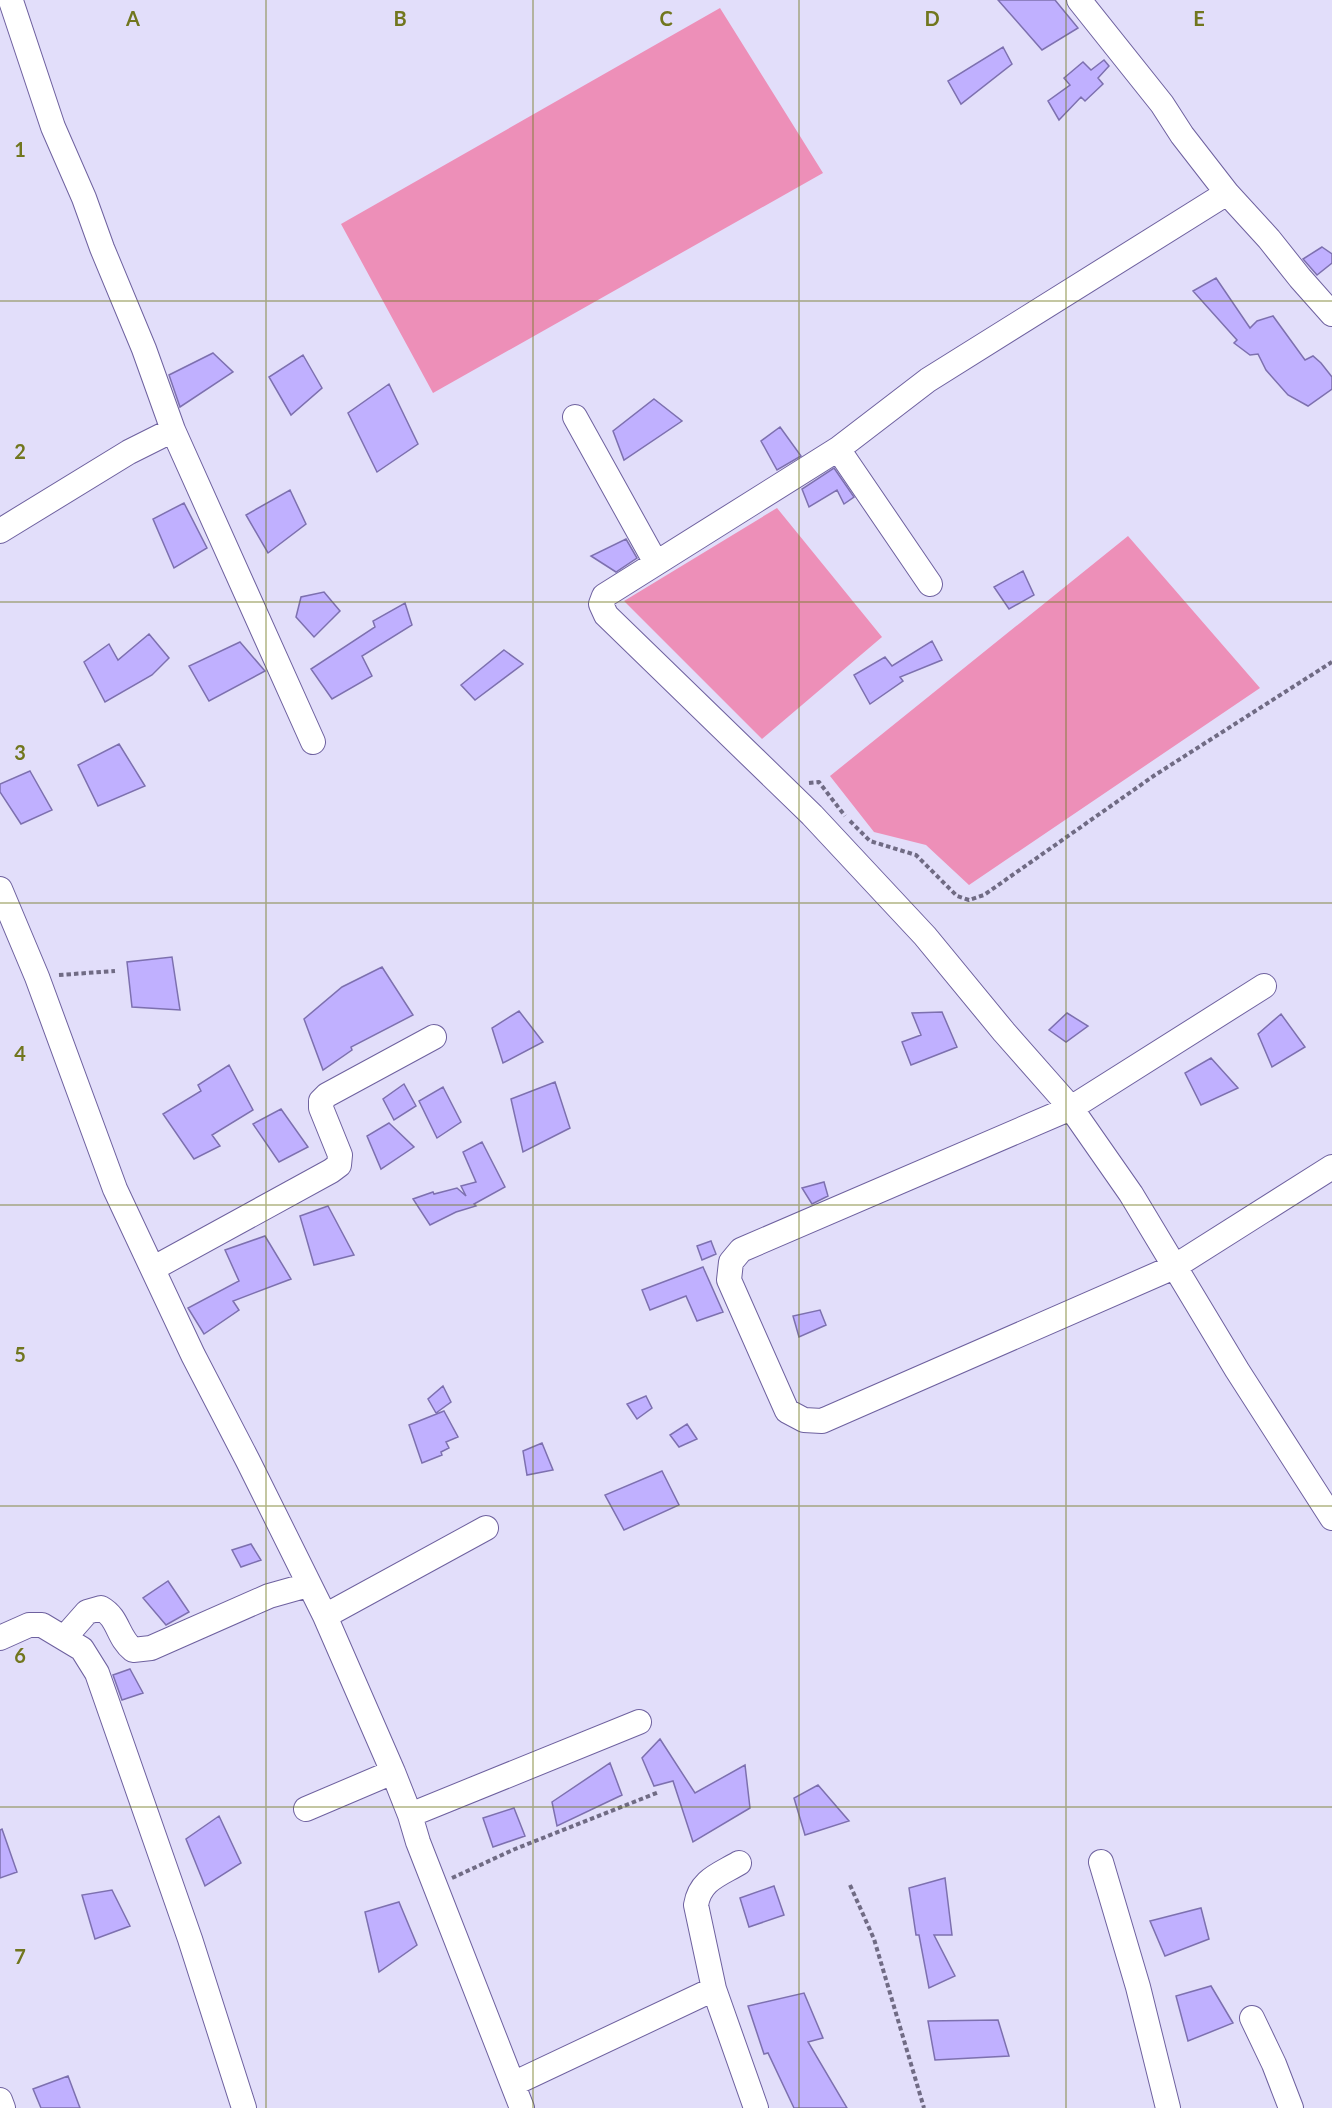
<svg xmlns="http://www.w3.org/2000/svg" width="1332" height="2108" font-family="Lato,sans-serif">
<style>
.green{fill:#ed8fb8}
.building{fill:#c0b0ff;stroke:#7d70af;stroke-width:1.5}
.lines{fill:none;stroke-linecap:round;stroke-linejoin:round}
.minor-casing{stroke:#6e619f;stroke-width:26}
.path{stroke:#706b84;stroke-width:4;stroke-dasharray:4.5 3;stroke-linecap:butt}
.minor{stroke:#fff;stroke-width:24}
.grid{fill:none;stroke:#71761e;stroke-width:1.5;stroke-opacity:0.55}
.grid-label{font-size:20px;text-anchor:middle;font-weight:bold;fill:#71761e;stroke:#e2defa;stroke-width:4.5;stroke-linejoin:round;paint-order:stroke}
</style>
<rect width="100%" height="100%" fill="#e2defa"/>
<path class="green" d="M720,8L823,173L433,393L341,224Z
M777,508L882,637L762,739L624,601Z
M1128,536L1260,688L969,885L926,845L874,832L830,776Z"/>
<path class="building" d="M998,0H1055L1078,28L1042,50Z
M1003,47L1012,64L961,104L948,81Z
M1104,60L1109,66L1098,78L1103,84L1085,101L1081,97L1059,120L1048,101L1070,85L1064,78L1083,62L1091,70Z
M1322,247L1332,254V263L1317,275L1303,259Z
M1216,278L1250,328L1257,321L1273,316L1305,360L1313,356L1321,363L1332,377V389L1308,406L1288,395L1266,370L1258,354L1250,355L1234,343L1237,340L1193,291Z
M213,353L233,372L180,407L169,375Z
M303,355L322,388L291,415L269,377Z
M389,384L418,444L377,472L348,413Z
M654,399L682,421L624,460L613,431Z
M780,427L801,456L777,470L761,441Z
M834,468L854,497L844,504L837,490L809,507L802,489Z
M290,490L306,524L268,553L246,515Z
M184,503L207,548L174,568L153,519Z
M626,539L637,558L616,572L591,556Z
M1023,571L1034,595L1009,609L994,587Z
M324,592L340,611L314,637L296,617L301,597Z
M405,603L412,625L362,656L372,676L332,699L311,669L375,627L373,621Z
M149,634L169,658L152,675L105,702L84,662L109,644L118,660Z
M932,641L942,660L900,677L903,681L870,704L854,675L885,657L892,666Z
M240,642L265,671L209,701L189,666Z
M504,650L523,664L475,700L461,685Z
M119,744L145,786L98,806L78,765Z
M30,771L52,810L21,824L0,792V784Z
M172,957L180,1010L132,1007L127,962Z
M382,967L413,1015L351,1047L352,1050L323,1070L304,1019L342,987Z
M519,1011L543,1042L503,1063L492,1028Z
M942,1012L957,1047L911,1065L902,1042L921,1035L912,1013Z
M1067,1013L1088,1026L1066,1042L1049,1030Z
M1281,1014L1305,1047L1272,1067L1258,1034Z
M1211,1058L1238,1088L1201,1105L1185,1073Z
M229,1065L253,1110L212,1135L220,1146L194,1159L163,1114L201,1091L198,1085Z
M555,1082L570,1128L523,1152L511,1099Z
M404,1084L416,1106L394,1120L383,1099Z
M443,1087L461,1122L437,1138L419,1101Z
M281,1109L308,1147L279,1162L253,1124Z
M389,1123L414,1147L381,1169L367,1136Z
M482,1142L505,1187L474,1204L476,1206L456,1212L430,1225L413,1199L433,1192L434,1194L457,1188L466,1196L461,1186L476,1182L463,1152Z
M824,1182L828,1196L812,1204L802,1188Z
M328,1206L354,1255L314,1265L300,1216Z
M265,1236L291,1279L233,1301L239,1310L204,1334L188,1308L239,1281L225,1250Z
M711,1241L716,1254L702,1260L697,1246Z
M703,1267L723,1312L697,1321L686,1296L650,1310L642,1290Z
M820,1310L826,1325L799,1337L793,1316Z
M443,1386L451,1402L436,1413L428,1399Z
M646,1396L652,1408L637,1419L627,1404Z
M444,1411L458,1437L446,1442L449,1448L441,1452L442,1455L422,1463L409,1425Z
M687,1424L697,1439L679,1447L670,1435Z
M542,1443L553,1470L527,1475L523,1451Z
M662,1471L679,1505L624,1530L605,1495Z
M251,1544L261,1560L241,1567L232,1550Z
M168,1581L189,1612L166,1625L143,1598Z
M130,1669L143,1693L122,1700L113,1675Z
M660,1739L695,1793L745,1765L750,1808L693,1842L673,1781L654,1786L642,1758Z
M610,1763L622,1795L557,1826L552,1802Z
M818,1785L849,1821L805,1835L794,1798Z
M514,1808L525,1836L493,1847L483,1818Z
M219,1816L241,1863L205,1886L186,1839Z
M2,1829L17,1872L0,1878V1830Z
M945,1878L952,1935H934L955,1976L929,1988L919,1935H916L909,1888Z
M774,1886L784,1915L749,1927L740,1898Z
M112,1890L130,1926L95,1939L82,1895Z
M399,1902L417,1945L379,1972L365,1912Z
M1201,1908L1209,1939L1165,1956L1150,1921Z
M1211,1986L1233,2023L1188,2041L1176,1996Z
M804,1993L823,2038L808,2042L847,2108H794L768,2053L764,2054L748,2006Z
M998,2020L1009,2056L935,2060L928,2021Z
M68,2076L80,2108H41L33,2089Z"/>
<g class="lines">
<g class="minor-casing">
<path id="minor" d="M1079,0L1162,104L1182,135L1227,193L1269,239L1300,278L1332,314
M575,417L656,563
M173,430L313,742
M838,449L928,380L1227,193
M0,531L129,452L173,430L144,349L102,248L84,198L53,127L11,1
M930,584L838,449L604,596L601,604L606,615L812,815L925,936L1004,1032L1071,1108L1131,1194L1237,1370L1332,1518
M0,889L37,977L115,1189L193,1355L248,1461L325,1616L393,1772L410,1815L418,1842L522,2108
M1264,986L1071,1108L741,1250L731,1262L729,1280L787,1411L804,1420L822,1421L1174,1267L1332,1167
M154,1268L331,1171L339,1165L340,1155L321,1108V1101L327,1095L434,1037
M325,1616L486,1528
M65,1637L87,1612L101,1608C119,1618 117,1637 133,1650L151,1648L269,1596L308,1585
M0,1638L29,1625H42L82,1649L97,1673L190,1939L244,2108
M306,1809L393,1772
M410,1815L639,1722
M1101,1862L1138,1987L1168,2108
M739,1863C719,1875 700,1880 696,1905L714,1989L756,2108
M1252,2018L1274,2064L1291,2108
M513,2084L714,1989
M0,2100L3,2108"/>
</g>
<path class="path" d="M809,783L819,782L845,816
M850,821L870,841L916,855L957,896L969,900L984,895L1155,775L1332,662
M59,975L115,971
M452,1878L515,1849L659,1792
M850,1885L874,1939L924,2108"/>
<use href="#minor" class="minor"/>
</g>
<path class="grid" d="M266,0V2108M533,0V2108M799,0V2108M1066,0V2108M0,301H1332M0,602H1332M0,903H1332M0,1205H1332M0,1506H1332M0,1807H1332"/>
<g class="grid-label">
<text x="133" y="26">A</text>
<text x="400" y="26">B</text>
<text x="666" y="26">C</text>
<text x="932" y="26">D</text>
<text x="1199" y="26">E</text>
<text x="20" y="157">1</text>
<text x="20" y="459">2</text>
<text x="20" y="760">3</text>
<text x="20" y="1061">4</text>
<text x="20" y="1362">5</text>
<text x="20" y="1663">6</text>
<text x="20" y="1964">7</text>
</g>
</svg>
